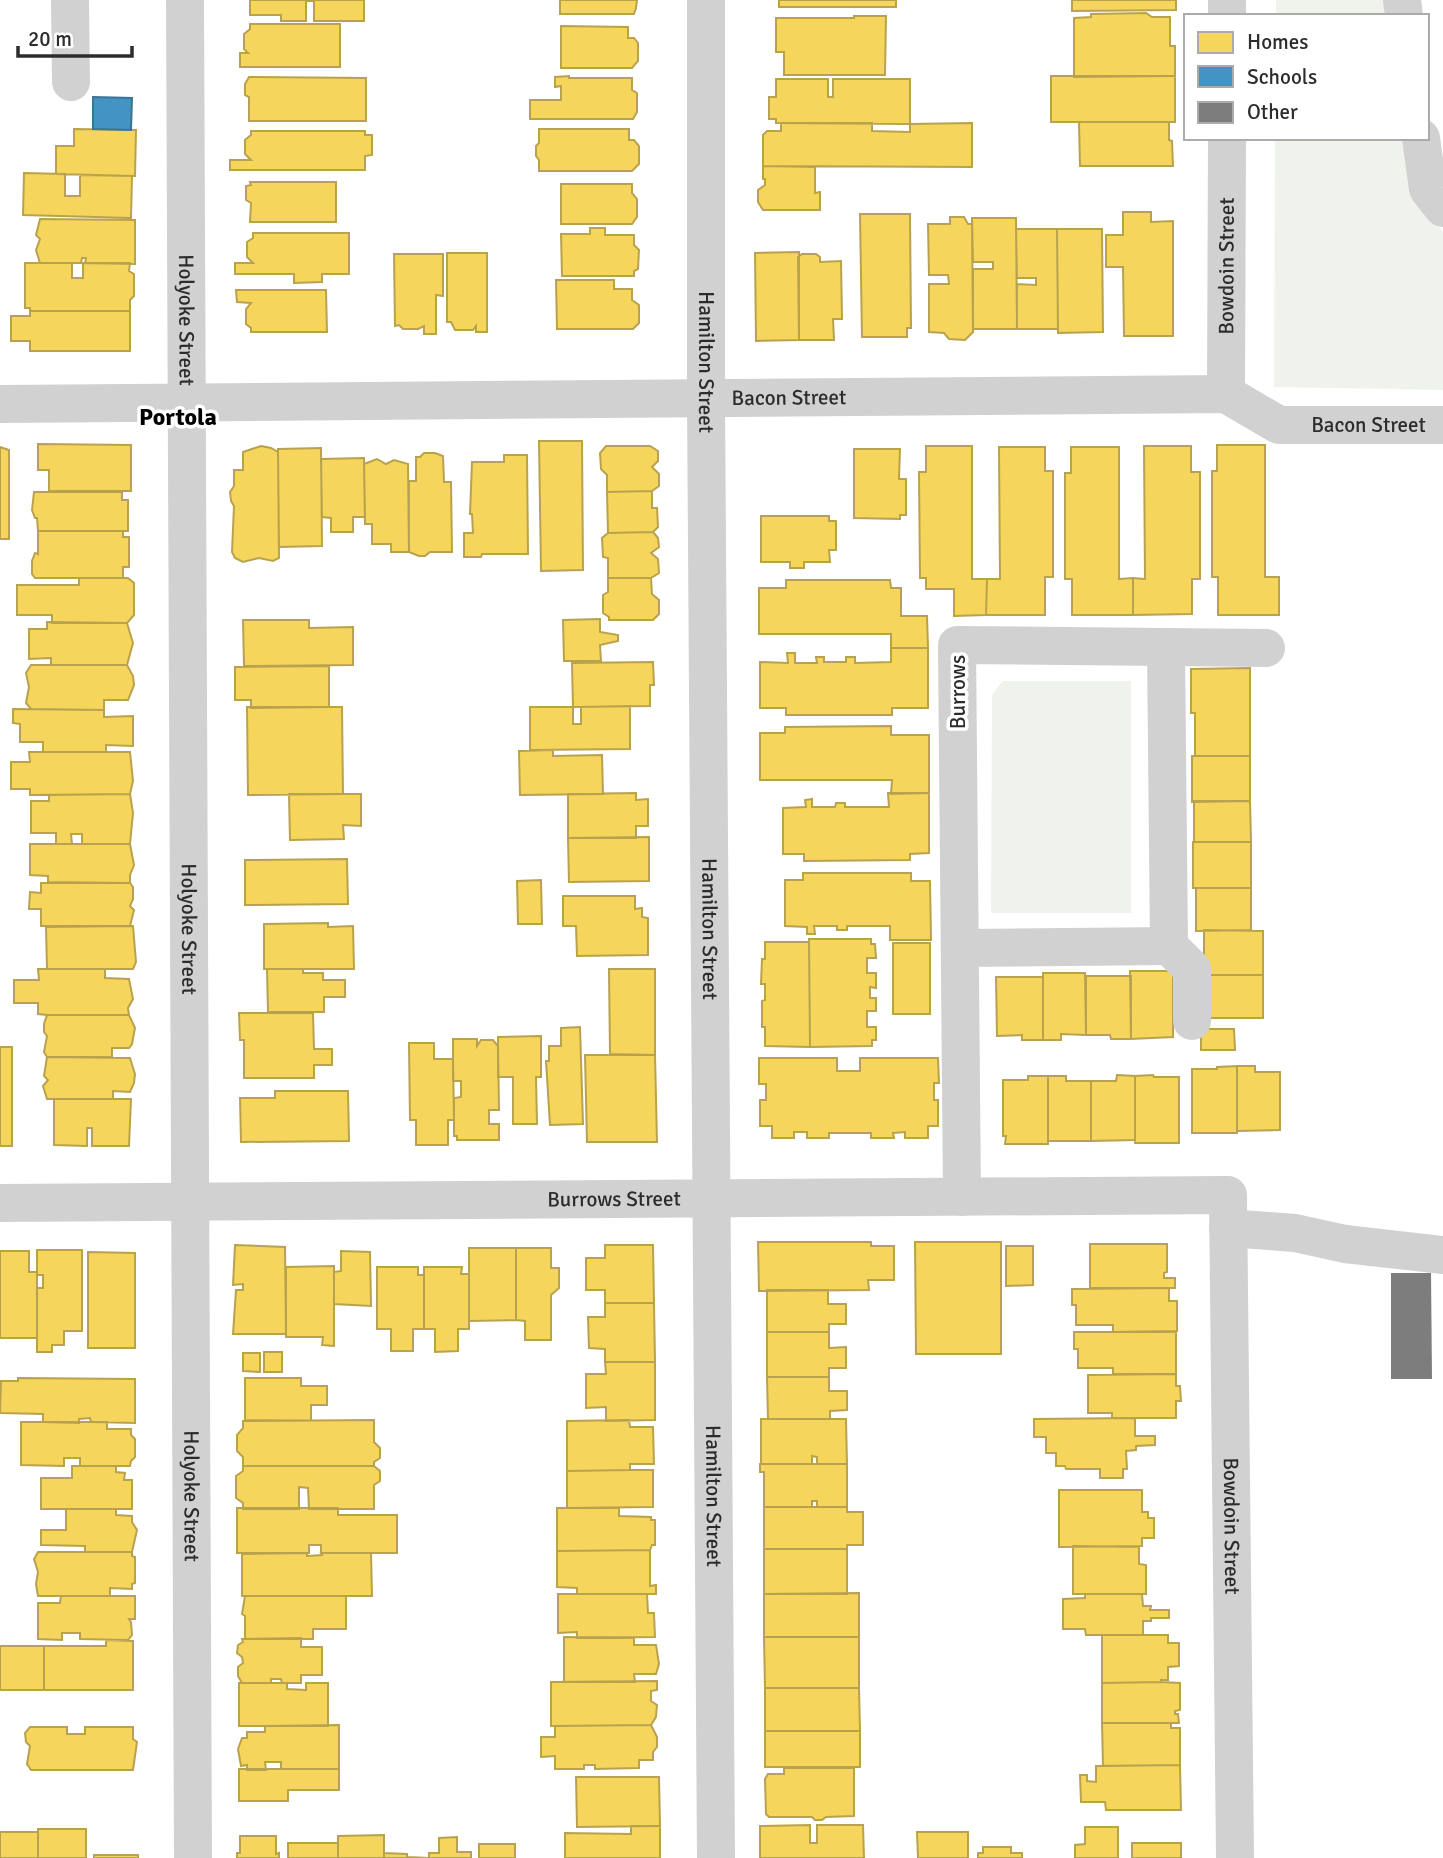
<svg xmlns="http://www.w3.org/2000/svg" width="1443" height="1858" font-family="Signika,sans-serif">
<style>
.green{fill:#f0f3eb}
.homes{fill:#f6d55c;stroke:#b9a24e;stroke-width:2}
.schools{fill:#4393c3;stroke:#3c7496;stroke-width:2}
.building{fill:#7d7d7d}
.lines{fill:none;stroke-linecap:round;stroke-linejoin:round}
.minor{stroke:#d1d1d1;stroke-width:38}
.labels{text-anchor:middle;dominant-baseline:central;stroke-width:7;stroke-linejoin:round;paint-order:stroke}
.street-label{font-size:21px;fill:#2c2c2c;stroke:#fff}
.quarter-label{font-size:24px;font-weight:bold;fill:#000;stroke:#fff}
</style>
<rect width="100%" height="100%" fill="#fff"/>
<path class="green" d="M1276,0H1393L1395,16H1276Z
M1275,138H1411L1430,216L1443,232V390L1274,387Z
M1003,681H1131V913H991L992,695Z"/>
<path class="homes" d="M250,0H364V21H314V1H306V21H281V15H250Z
M560,0H637L636,8L634,14H560Z
M779,0H896V7H779Z
M1072,0H1176V10L1072,11Z
M1146,13L1152,17H1170V46H1175V76L1074,77V18L1091,17V14Z
M854,16H886L885,75H784V52H776V18H854Z
M250,24H340V67H240V53H248L244,49V34L250,29Z
M561,26L628,27V38H634L638,43V61L632,68H561Z
M569,76V78H632V90L637,93V112L633,119H530V100H561V86L555,87V77Z
M1051,76H1175V122H1051Z
M249,77L366,78V121H249V97L245,95V84Z
M776,79H828V97H833V79H910V124L776,123V119H769V97H776Z
M1079,122H1169V140L1172,141L1173,166H1080Z
M781,123H872V131L910,132V124L972,123V167L763,166V135L767,131H781Z
M74,129L136,130L135,176L56,174V146H74Z
M539,129H629V140H634L639,146V164L632,171H539V160L536,156V146L539,143Z
M251,131H365V135H372V155L365,156V170H230V160H251L245,154V140L251,135Z
M763,166L815,167V193L820,192V210H763L758,202V190L765,185V179H763Z
M24,173L65,174V196H80V175L132,176L131,218L23,215Z
M250,182H336V222H250L251,203L246,200V186L251,185Z
M561,184H632V193L637,199V217L632,224H561Z
M1123,212H1151V222L1173,221V336H1124L1123,267H1106V235H1123Z
M860,214H910L911,328H907V337H862Z
M950,217H964L968,224H972L973,332L965,340L949,339L944,333L929,332V284H949L948,275H929L928,224H950Z
M972,218H1016L1017,329H973V269H993V262H973Z
M40,219L135,220V264L85,263L86,258H82L81,263H40L36,250L40,239L36,235Z
M590,228H605V235H634V245L639,250L638,269L634,271V276H562L561,234H590Z
M1016,229H1057L1058,329H1017V284L1036,285V278H1017Z
M1057,229H1102L1103,332L1058,333Z
M253,233H349V274H322V282L294,283V274H235V263H253L247,257V242L253,238Z
M799,252V340L756,341L755,253Z
M447,253H487V332H476V326L473,330H455L451,322H447Z
M394,254H443V296L436,295V334H424V326L418,329H403L399,325L395,326Z
M802,254H816L820,257V262L841,261L842,319H833L834,340H799L798,257Z
M25,263H72V278H83V263H130L129,271L134,274V296L130,300V311H30V308H25Z
M556,280H614V289H632V300L639,305V323L633,329H557Z
M236,290H326L327,332H251V328L246,324V309L251,303L237,302Z
M30,311H130V351H30V341H11V316H30Z
M539,441H582L583,570L541,571Z
M38,444L131,445V491H49V470H38Z
M1217,445H1265V577H1279V615H1218V577H1212V471H1217Z
M261,446L271,448L278,452L279,558L273,561L259,558L243,562L235,558L232,552L234,506L231,501L230,492L234,486V470H243V452Z
M606,446H650L658,451V461L652,467L659,474V486L652,491L607,492V475L601,469L600,453Z
M926,446H972V579H987L986,615L954,616V589H926V578H920L919,472H926Z
M1144,446H1191V472H1200V579H1192V614L1133,615V578L1145,579Z
M0,447L9,450V539H0Z
M999,447H1045V471H1053V577H1045V615H986L987,579H1000Z
M1071,447H1119V579L1133,578V615H1072V579H1065V473H1071Z
M321,448L322,546L279,547L278,449Z
M854,449H900L899,479H906V515H900V519L854,518Z
M424,453H435L443,456L444,482H451L452,552H430L425,556H419L409,552V481H416V457H420Z
M504,455H527L528,554H482L481,557H464V533H473L472,514H470L472,462H504Z
M364,458L365,517H353V532H331V518L322,517L321,459Z
M377,459L386,464L394,460L408,464L409,552H391V544H372V524H365L364,464Z
M652,491V508H657L658,527L653,532L608,533L607,492Z
M34,492H122V500H128V531H38L37,518H35L32,510Z
M761,516H829V521H836V550H829L830,562H804V568H790V562H761Z
M38,531H123V537H129V567H123V578H35L32,574V561L35,553L38,554Z
M653,532L658,538L659,547L651,553L658,559L659,573L651,578H608V558L603,557L602,538L608,533Z
M79,578H128L134,583V615L127,623H52V615H17V585H79Z
M608,578H651L652,594L659,600V614L653,620H609V617L603,613V595L608,592Z
M786,580H890L891,588H901V616H927L928,648H891V634H759V588H786Z
M600,619V632L618,635V641L600,645L601,661H564L563,620Z
M243,620H309V628L353,627V665L244,666Z
M47,622L127,623L133,643L127,665H51V658L29,659V629H47Z
M891,648H928V708H892V715H786V708H760V662L788,663L787,653H795V663H817L816,657H824V662H846V657H855V663L891,662Z
M653,662L654,685H650V706L573,707L572,663Z
M31,665H127L133,676L134,685L128,700H104V710L31,709L26,703L29,687L26,673Z
M329,666V707L251,708V700H235V667Z
M1250,668V756H1195V713H1191V669Z
M630,706V749L530,750V707H573V724H581V707Z
M247,707H342L343,794L248,795Z
M13,709L104,710V717L133,716V746L106,745V752H43V742H20V724L13,723Z
M891,726V735H929V793L891,794L892,780H760V733H785V727Z
M553,750V756L602,755L603,794L520,795L519,751Z
M29,752H130L133,781L130,794L30,795V789H11V762H30Z
M1192,756H1250V801L1192,802Z
M636,793V800L648,799V826H636V838H568V794Z
M888,793H929V853L910,854V860L804,861V854H783V808L806,807L805,800L812,799V807H835L836,803H845V807H889Z
M130,794L133,813L130,844H82V834H71L72,844H56V833H31V801H49V795Z
M289,794H361V826L343,825L344,839L290,840Z
M1194,801H1250L1251,842H1194Z
M649,837V881L569,882L568,838Z
M1193,842H1251V888H1193Z
M30,844H130L134,865L130,875V883L48,882V876L30,875Z
M347,859L348,904L245,905V860Z
M803,873H911V881H930L931,940H890V926H847V930H837V926H814L815,934H807V927L785,926V880H803Z
M541,880L542,924H518L517,881Z
M41,883H130L133,887V899L130,906L134,910L130,926H41V909H29L30,892L41,893Z
M1196,888H1251V930L1196,931Z
M563,896H635V909L642,908V917L648,918V955L577,956L576,926H563Z
M328,923V927L353,926L354,969H264V924Z
M133,926L136,962L133,969H47L46,927Z
M1204,930L1263,931V975H1204Z
M809,939H871V944H875L876,958H867V973H876V988L870,987V998H876V1011H867V1027H876V1040H872V1046L810,1047Z
M765,942H809L810,1047L765,1046V1027H762V1001L765,1000V984H761L762,959H765Z
M893,943H930V1014H893Z
M38,969H105V978L129,979L133,999L128,1008L129,1015H47L38,1014V1003H14V980H39Z
M267,969H303V973H323V980H345V997H324V1012H268Z
M609,969H655V1055L610,1054Z
M1130,971H1173V1037L1131,1039Z
M1043,973H1085L1086,1035L1061,1034V1040H1043Z
M1207,975H1263V1018H1207Z
M1086,976H1131V1039H1111L1110,1035H1086Z
M996,977H1043V1040H1022V1035L997,1036Z
M239,1013H313L314,1049H332V1065H314V1078H244V1040H240Z
M47,1015H129L135,1028L132,1044L129,1048H112V1057H47L44,1052L47,1036L44,1032V1024Z
M580,1027L583,1124L550,1125L546,1061H549V1046H561V1028Z
M1201,1029H1234L1235,1050H1201Z
M541,1036V1077H536L537,1124H513V1077H498V1037Z
M453,1039H477V1046L481,1040H493L498,1046L499,1110H489V1124H499V1140H457V1136H454V1098L461,1097V1081H453Z
M409,1043H434V1059H453L454,1120H448V1145H416V1120H410Z
M0,1047H12V1146H0Z
M585,1055H655L657,1142H587Z
M47,1057L130,1058L135,1074L134,1083L130,1092L113,1091V1099H47L43,1086L48,1080L44,1076Z
M759,1058H837V1071H860V1058H938L939,1083H934V1100H938V1126H928V1138H905V1132L893,1133L894,1138H871V1133H829V1138H807V1132H794V1138H772V1126H760V1100H766V1084H759Z
M1237,1066H1255V1072H1280V1130L1237,1131Z
M1237,1066V1133H1192V1069H1217V1067Z
M1117,1075L1135,1076V1140L1091,1141V1081H1116Z
M1153,1075L1154,1077H1179V1143H1135V1076Z
M1028,1076H1048V1144H1005L1006,1136H1003V1080H1028Z
M1048,1076H1066V1081H1091V1141H1048Z
M275,1091H348L349,1141L241,1142L240,1098H275Z
M54,1099H131L129,1146H92V1128H87V1146L54,1145Z
M758,1242H871V1246H894V1280H868L869,1290L759,1291Z
M915,1242H1001V1354H916Z
M1090,1244H1167V1272L1164,1273V1278H1175V1288H1090Z
M235,1245L285,1247L286,1334H233L236,1290H243V1284L233,1285Z
M605,1245H653L654,1303H605V1290H586V1258H605Z
M1006,1246H1033V1285L1006,1286Z
M469,1248H516V1320L469,1321Z
M516,1248H551V1268H559V1288L551,1295V1340H525V1321L516,1320Z
M37,1250H82V1331H64V1345H52V1352H37V1288H43V1275H37Z
M0,1251H29V1272H37V1338H0Z
M341,1251L370,1252L371,1306L334,1304V1272L341,1271Z
M88,1252L135,1253V1348H88Z
M334,1266V1346L322,1345L323,1337H286V1267Z
M377,1267H418V1275H424V1329H413V1351H391V1329H377Z
M424,1267H462L461,1274H469V1329H458V1351L435,1352V1329H424Z
M1169,1288V1301H1177V1331L1113,1332V1325H1076V1305H1072V1289Z
M767,1290H828V1304H846V1324H829V1332H767Z
M605,1303H654L655,1362H605V1349L589,1348L588,1317H605Z
M767,1332H829V1348L846,1347V1368H829V1377H767Z
M1074,1332H1176V1374H1113V1368H1078V1349H1074Z
M264,1352H282V1372H264Z
M243,1353H260V1372L243,1371Z
M605,1362H655V1420L606,1421V1407L586,1408V1374H606Z
M1176,1374V1386H1180L1181,1401H1176V1418H1112V1413H1088V1375Z
M767,1377H829V1391H847V1410L830,1411V1419H768Z
M18,1378L135,1379V1423L91,1422L90,1418L79,1419V1423L43,1422V1414L0,1413L1,1381H18Z
M245,1378H301V1386H327V1405H311V1421L245,1420Z
M1135,1418V1436H1155V1445L1136,1446V1450L1126,1451L1127,1469H1123V1478H1100V1469H1066L1065,1466H1056V1453H1046V1437H1034V1419Z
M761,1419H846L847,1464H817V1457L812,1456V1464H761Z
M374,1420V1442L380,1448V1458L374,1462V1466H243V1457L237,1451V1435L243,1428V1421Z
M629,1420L630,1427H653L654,1464H630V1470L567,1471V1421Z
M21,1422H107V1429H131V1435L135,1439V1457L131,1461L130,1466H80V1458H64V1466L21,1465Z
M760,1464H847V1507H817V1501H812V1507H764V1472H760Z
M72,1466H116V1472L125,1473L124,1480H132V1509H41V1478H72Z
M243,1466H374L380,1471V1481L374,1485V1509H309L308,1488L299,1487V1509H243V1503L236,1498V1476L243,1471Z
M630,1470H653V1507L567,1508V1471Z
M1059,1490H1142V1512H1148V1518H1154V1538H1142V1546L1059,1547Z
M764,1507H847V1512H863V1545H847V1549H764Z
M237,1508H338V1515H397V1553H321V1545H309V1553H237Z
M557,1508H619V1516L651,1517V1520H655V1545H652L650,1550L557,1551Z
M66,1509H116V1515L132,1516V1522L137,1530L132,1552H85V1546L41,1545V1530H66Z
M1073,1546L1139,1547V1564L1146,1565V1594H1073Z
M764,1549H847V1594H764Z
M650,1550V1586L656,1585V1594H577V1588L557,1587V1551Z
M38,1552H132V1556L135,1557V1583L132,1584V1589L110,1588V1596H38L36,1584L38,1572L34,1559Z
M307,1553V1556L322,1555L321,1553H371L372,1596H242V1554Z
M859,1593V1637H764V1594Z
M558,1594H647L648,1613H654L655,1637L577,1638V1632L558,1633Z
M1085,1594H1142L1143,1606H1151L1150,1610H1169V1618H1151V1621H1143V1635H1086L1085,1629H1063V1599L1085,1598Z
M61,1596H135V1619H129L131,1622L132,1635L128,1640L80,1639V1633H62V1640L38,1639V1603H60Z
M245,1596H346V1629H313V1639H245V1616L242,1614Z
M1102,1635H1168V1643H1179V1666L1168,1667V1680H1161V1682L1102,1683Z
M564,1637L634,1638V1645H656L659,1664L656,1674H634L635,1682H564Z
M764,1637H859V1688H765Z
M301,1638V1647H322V1675H301V1683H282L281,1679H271V1683H242L238,1676V1667L243,1663L242,1657L237,1653L238,1645L243,1642L242,1639Z
M106,1640L133,1641V1690H44V1646H106Z
M0,1646H44V1690H0Z
M657,1681V1690L651,1691V1701L657,1705L656,1717L651,1725L551,1726V1682Z
M1161,1682L1180,1683V1710L1175,1711V1714H1178L1179,1723H1102V1683Z
M239,1683H287V1689L306,1690V1683H328V1726H239Z
M765,1688H859L860,1731H765Z
M1102,1723H1171V1728H1180V1765L1103,1766Z
M339,1725V1769H281V1762H265L266,1770H247V1765L241,1766L238,1749L242,1738H247V1732H265V1726Z
M651,1725L657,1737V1747L653,1752V1760H639V1768L595,1769V1765H584V1769H555V1756L541,1757V1737H555V1726Z
M30,1727H67V1734H85V1727H133V1739L137,1742L133,1770H31L27,1764L30,1746L26,1742L25,1733Z
M765,1731H860V1767H765Z
M1180,1765L1181,1810H1106L1105,1802H1081L1080,1775H1087V1781L1096,1782V1766Z
M784,1768H854V1816L826,1817L822,1820H815L812,1817H769L766,1814L765,1779L768,1774H784Z
M239,1769H339V1790H288V1801H239Z
M576,1777H659L660,1826L577,1827Z
M810,1825V1843H817V1825H863L864,1858H760V1826Z
M631,1826H660V1858H565V1833L631,1834Z
M1085,1827H1118V1858H1075V1845L1085,1844Z
M38,1829H86V1858H38Z
M0,1832H38V1858H0Z
M917,1832H968V1858H918Z
M384,1835V1858H338V1836Z
M240,1836H276V1854L279,1853V1858H237V1853H240Z
M457,1837V1852H471V1858H429V1853H439V1838Z
M288,1843H338V1858H288Z
M1132,1843H1181V1858H1132Z
M479,1844H515V1858H479Z
M983,1847H1011V1853H1022V1858H978V1853H983Z
M384,1853L407,1854V1857L429,1858H384Z
M94,1855H138V1858H94Z"/>
<path class="schools" d="M93,97L132,98L131,130L93,129Z"/>
<path class="building" d="M1391,1273H1431L1432,1379H1391Z"/>
<g class="lines">
<g class="minor">
<path d="M70,0L71,82"/>
<path id="s1" d="M185,0L193,1858"/>
<path id="s2" d="M706,0V399L716,1858"/>
<path d="M1402,0L1404,16"/>
<path d="M1227,16V0"/>
<path d="M1421,138L1428,189L1443,208"/>
<path id="s3" d="M1226,394L1227,138"/>
<path id="s4" d="M0,404L1226,394L1279,425H1443"/>
<path d="M1169,946L1192,969V1021"/>
<path d="M960,948L1169,946L1166,647"/>
<path d="M962,1197L957,645L1266,648"/>
<path id="s5" d="M0,1203L1228,1195L1235,1858"/>
<path d="M1228,1228L1295,1233L1345,1244L1443,1255"/>
</g>
</g>
<g class="labels">
<g class="street-label">
<text stroke="none"><textPath href="#s3" startOffset="128">Bowdoin Street</textPath></text>
<text stroke="none"><textPath href="#s1" startOffset="320">Holyoke Street</textPath></text>
<text stroke="none"><textPath href="#s2" startOffset="362">Hamilton Street</textPath></text>
<text stroke="none"><textPath href="#s4" startOffset="789">Bacon Street</textPath></text>
<text stroke="none"><textPath href="#s4" startOffset="1377">Bacon Street</textPath></text>
<text transform="translate(958 692) rotate(-90)">Burrows</text>
<text stroke="none"><textPath href="#s1" startOffset="929">Holyoke Street</textPath></text>
<text stroke="none"><textPath href="#s2" startOffset="929">Hamilton Street</textPath></text>
<text stroke="none"><textPath href="#s5" startOffset="614">Burrows Street</textPath></text>
<text stroke="none"><textPath href="#s1" startOffset="1496">Holyoke Street</textPath></text>
<text stroke="none"><textPath href="#s2" startOffset="1496">Hamilton Street</textPath></text>
<text stroke="none"><textPath href="#s5" startOffset="1559">Bowdoin Street</textPath></text>
</g>
<g class="quarter-label">
<text x="178" y="417">Portola</text>
</g>
</g>
<rect x="1184" y="14" width="245" height="126" fill="#ffffff" stroke="#ababab" stroke-width="2"/>
<rect x="1198" y="32" width="35" height="21" fill="#f6d55c" stroke="#ababab" stroke-width="2"/>
<text x="1247" y="49" font-size="21" fill="#2c2c2c">Homes</text>
<rect x="1198" y="66" width="35" height="21" fill="#4393c3" stroke="#ababab" stroke-width="2"/>
<text x="1247" y="84" font-size="21" fill="#2c2c2c">Schools</text>
<rect x="1198" y="102" width="35" height="21" fill="#7d7d7d" stroke="#ababab" stroke-width="2"/>
<text x="1247" y="119" font-size="21" fill="#2c2c2c">Other</text>
<path d="M18 46v10h114v-10" fill="none" stroke="#2c2c2c" stroke-width="3.5"/>
<text x="28" y="46" font-size="21" fill="#2c2c2c" stroke="#ffffff" stroke-width="5" paint-order="stroke">20 m</text>
</svg>
